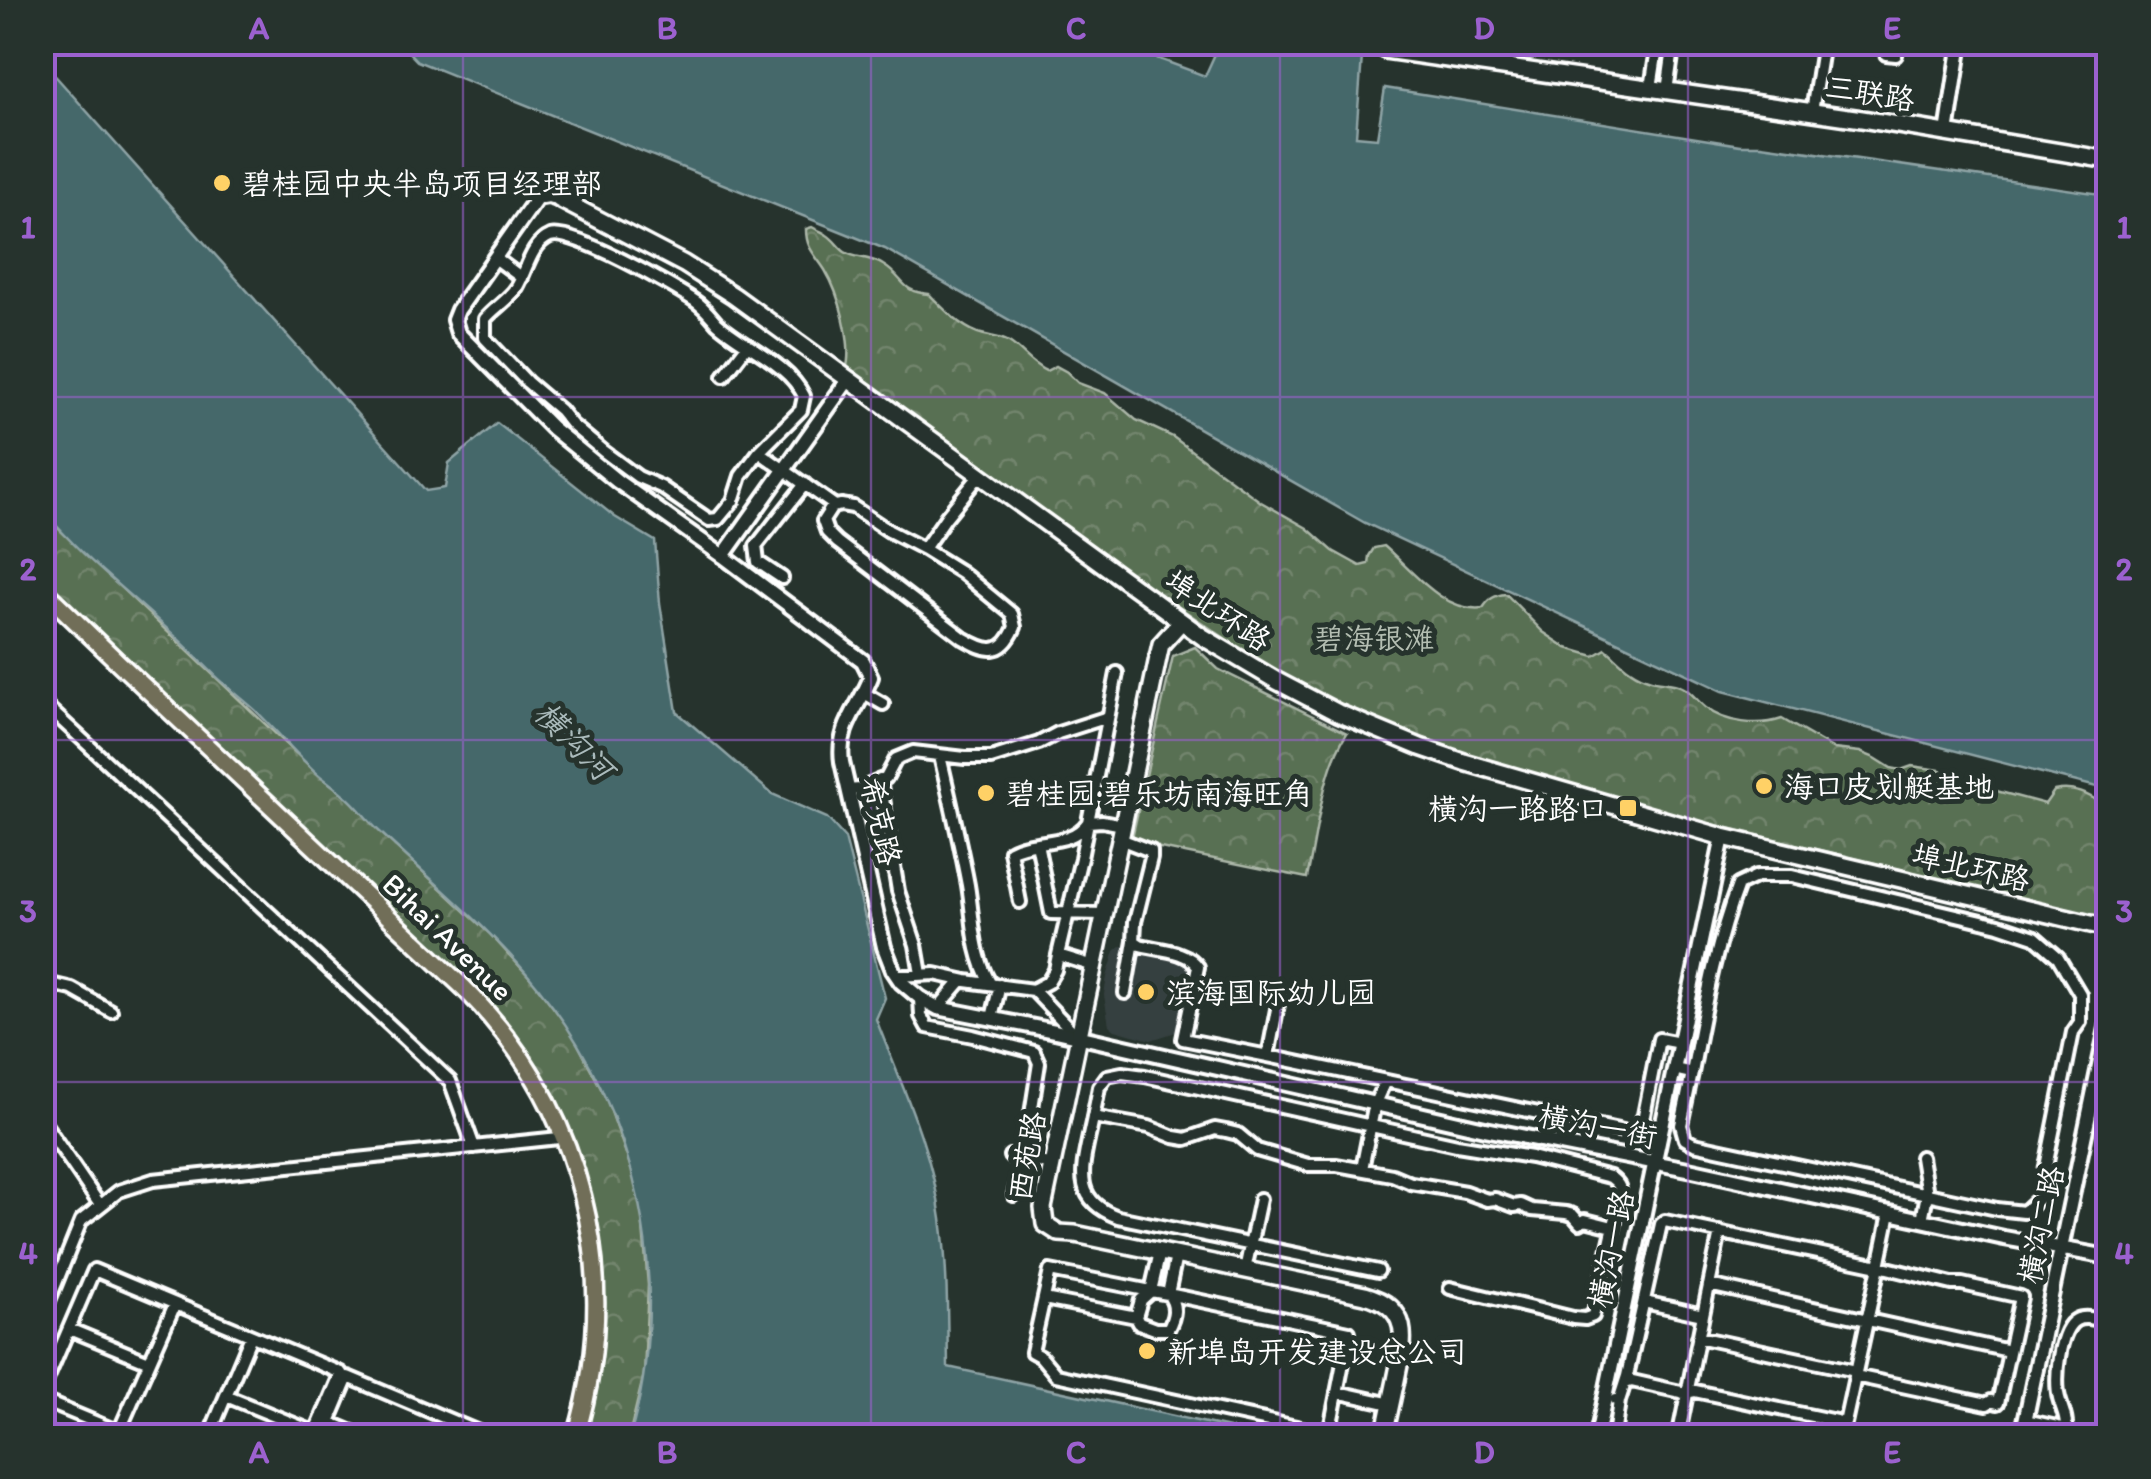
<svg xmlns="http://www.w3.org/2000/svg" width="2151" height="1479" font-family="Itim,'LXGW WenKai TC',sans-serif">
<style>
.built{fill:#364141}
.forest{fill:url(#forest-crowns);stroke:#acb7a9;stroke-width:2.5}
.water{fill:#44676b;stroke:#8fa4a6;stroke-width:2.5}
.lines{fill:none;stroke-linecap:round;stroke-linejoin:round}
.minor-casing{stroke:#fff;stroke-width:18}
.tertiary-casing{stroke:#fff;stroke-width:20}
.secondary-casing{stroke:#fff;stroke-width:22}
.primary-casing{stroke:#fff;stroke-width:22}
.minor{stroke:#26332d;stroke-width:10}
.tertiary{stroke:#26332d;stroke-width:12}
.secondary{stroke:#26332d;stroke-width:15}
.primary{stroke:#716e59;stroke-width:15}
.grid{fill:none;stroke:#9c61cf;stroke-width:2.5;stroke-opacity:0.55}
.poi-dot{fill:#ffd166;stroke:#26332d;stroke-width:4}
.labels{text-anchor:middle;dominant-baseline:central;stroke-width:10;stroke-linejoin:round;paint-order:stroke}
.street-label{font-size:30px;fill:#fff;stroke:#26332d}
.poi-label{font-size:30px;fill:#fff;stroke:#26332d;text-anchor:start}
.park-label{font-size:30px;fill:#b4beb2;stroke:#26332d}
.water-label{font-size:32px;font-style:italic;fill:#abbbbc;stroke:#26332d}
.neatline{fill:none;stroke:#9c61cf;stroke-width:4}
.grid-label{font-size:32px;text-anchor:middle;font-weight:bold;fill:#9c61cf}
</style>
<defs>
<pattern id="forest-crowns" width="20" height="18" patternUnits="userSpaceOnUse" patternTransform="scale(2.5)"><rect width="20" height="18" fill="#596f53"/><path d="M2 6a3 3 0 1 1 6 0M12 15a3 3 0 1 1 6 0" fill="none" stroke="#72856d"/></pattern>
</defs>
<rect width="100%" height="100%" fill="#26332d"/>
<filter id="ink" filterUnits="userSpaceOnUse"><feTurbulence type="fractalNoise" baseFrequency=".01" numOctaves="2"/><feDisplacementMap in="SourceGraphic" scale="20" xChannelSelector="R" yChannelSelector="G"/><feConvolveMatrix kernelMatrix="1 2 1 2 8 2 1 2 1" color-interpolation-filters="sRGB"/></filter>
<g filter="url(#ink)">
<path class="built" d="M1121,946H1130L1184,958L1192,966L1188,996L1176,1032L1151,1040L1115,1030L1109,1025L1104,995L1107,977L1115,951Z"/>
<path class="forest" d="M812,227C817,230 823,232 827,235C834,239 838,247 845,252C856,259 869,256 883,265C905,278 900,292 929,294C944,309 958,325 978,333C989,337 999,336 1009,342C1022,350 1031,364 1046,371L1056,366L1067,372L1078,383L1105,393L1136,420L1173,437L1261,502L1307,528L1333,551L1360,566L1368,564L1369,556L1374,548L1384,546C1412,570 1443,613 1483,608C1489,599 1494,595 1506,594L1543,632L1567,648L1594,656L1606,649C1621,662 1630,674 1651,680C1661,683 1673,682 1682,687C1691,691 1698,702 1706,708C1725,723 1759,727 1782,719L1834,749L1860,752L1875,758L1891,768L1901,770L1912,766L1940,770L1989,789L2045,804L2054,791C2076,786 2090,796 2108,807V919L1687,818C1561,784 1432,750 1314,692C1265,667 1219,634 1173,603C1062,528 956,446 846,370C854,345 839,293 825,270C815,254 806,249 806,229Z
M42,511L60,530L318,774L350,799L376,828L489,933L535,983L571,1031L607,1100L635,1179L642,1215L648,1285L644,1374L629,1436H566L593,1357L594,1253L552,1109L476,999L43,583Z
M1195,647L1218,669L1347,733C1322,770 1317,834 1307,878L1131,842L1173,656Z"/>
<path class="water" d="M1116,43L1205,76L1220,43H1363L1356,136L1377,138L1385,88L1740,145H1761L2108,195V790L1723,691L1365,523L885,249L417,61L400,43Z
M42,61L426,491L445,488L449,463L497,423L615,517L655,541L660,603L677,712L772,794L827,818L845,838L885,998L876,1019C901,1084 932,1149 941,1219C948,1268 947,1318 948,1367L1266,1436H630C675,1282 638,1110 537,986C491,929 433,882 380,832C369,822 360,809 349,799C339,790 329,783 319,775C296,755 277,731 255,710C244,700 232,691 220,680C206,667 192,652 177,638C136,599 92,566 55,524C44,501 61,490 42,463Z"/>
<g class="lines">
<g class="minor-casing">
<path id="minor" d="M1886,54L1896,55L1898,42
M1506,68L1509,42
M1651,88L1658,42
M1667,91L1674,42
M1812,112L1823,42
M495,258L522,278
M724,376L747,346
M759,452L741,476L733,501L718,519L709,520L661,487L638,477L603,451L572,425L560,410L527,382L485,338V319C495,307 510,299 517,287C527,270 531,244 550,236C571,228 675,287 695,301C704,307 710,315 717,323C745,348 787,362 804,396L801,410L759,452L835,506
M924,549L889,531L853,507L841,505L832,507L823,521L827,532L837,542L963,638C987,652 1002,657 1015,627L1012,614L961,572L924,549L946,517L980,475
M782,578L758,562L756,546L805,484
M864,693L883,704
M42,702L450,1081L474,1147
M940,756C950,799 960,842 968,885C974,921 972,951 990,983
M880,780L898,891L916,945L921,974
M848,790L860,789L886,778L896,759L913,752L965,758H991L1039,743L1058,733L1108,717
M1120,839L1151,851V858L1135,922L1134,941L1140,945C1159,950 1187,950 1198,967L1183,1039L1268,1056L1279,999
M1037,843L1051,913L1105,914
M1020,902L1010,851C1035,837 1070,848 1088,822L1102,821L1123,825
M1094,966L1058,955L1081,858L1117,673
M897,976L935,974L966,981L1033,990L1048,982L1055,970L1058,955
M42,982L72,989L111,1011
M1033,990L1077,1036
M1125,993L1134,941
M920,998L921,1016L927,1027L973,1036L1034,1052L1039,1063L1024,1159L1053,1165
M938,1008L962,980
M992,1018L1000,985
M1268,1056L1628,1132L1638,1128L1644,1115L1659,1039L1680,1043
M1674,1069L1692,1073C1704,1010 1715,945 1738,885L1757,876H1792L1999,925L2035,937L2058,957L2080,994V1022L2073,1032L2040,1197L2024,1212L1997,1209L1694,1144L1685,1139L1681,1125L1692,1073
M1093,1117L1149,1127L1174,1137L1186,1139L1215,1129L1226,1131L1238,1134L1257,1150L1308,1165H1337L1392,1175L1411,1183L1465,1192L1487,1200L1495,1199L1514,1206L1521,1205L1532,1210L1566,1213L1573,1215L1580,1223L1585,1220L1613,1227
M42,1120L100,1205
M1010,1156L1024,1159L1014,1195
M1921,1157L1927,1194L1922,1220
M1362,1169L1375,1103L1385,1081
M1160,1252L1151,1291L1050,1271L1032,1352L1041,1357L1056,1375L1329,1434L1349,1332L1168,1294L1176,1256
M1245,1270L1260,1199
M1378,1271L1118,1217C1074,1201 1081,1173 1089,1136C1093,1119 1096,1103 1099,1087L1107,1076L1122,1073L1145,1076L1457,1145L1531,1157L1610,1177C1620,1184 1621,1188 1620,1200L1593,1316L1585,1319L1573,1318L1450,1288
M1709,1285L2009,1351
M1151,1291L1168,1294C1177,1306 1175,1316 1168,1329H1155L1139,1323L1136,1317L1141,1300Z
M1044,1299L1136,1317
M1644,1302L1703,1315L1679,1433
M1703,1315L1720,1232
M42,1318L81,1221L119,1191L153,1180L559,1138
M69,1329L149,1362
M1698,1337L1856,1371
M1625,1383L1632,1381L1685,1393L1695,1391L1845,1423L1879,1266L1952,1284H1962L2021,1297L1998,1403L1991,1401L1987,1404L1855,1376
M42,1391L94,1270L341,1373L314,1436
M1337,1392L1391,1404
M226,1396L316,1433
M42,1400L119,1432
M1619,1401L1627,1376L1661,1224L1665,1221L1879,1266L1890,1213
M42,1415L93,1436
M2025,1420L2066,1429L2063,1436
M329,1422L362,1436
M2066,1429C2067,1416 2062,1410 2059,1398C2054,1380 2059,1329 2076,1320C2085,1315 2099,1320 2108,1322
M117,1436L175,1304
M209,1436L251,1336
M323,1436L348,1377L488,1436
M1614,1436L1619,1401L1615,1400
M1674,1436L1679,1433L1697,1436"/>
</g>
<g class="tertiary-casing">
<path id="tertiary" d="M1947,133L1961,42
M559,199L548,196L537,198L458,310L454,320L458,333L552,428L617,481L723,556L863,661L871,677C859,708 837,727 842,762L884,947L893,970L901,982L920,998L938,1008L1055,1031L1485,1129L1693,1170L2004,1238L2108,1257
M723,556L848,380
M1597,1436L1723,837
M2022,1436L2108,1023"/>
</g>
<g class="secondary-casing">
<path id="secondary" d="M1385,50L1862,119L2108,160
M559,199L684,264L734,296L1203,637L1277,681L1338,713L1420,747L1464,762L1723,837L2108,928
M1181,622L1161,644L1159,653L1043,1208L1045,1224L1059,1233L1075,1234L1365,1295C1413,1308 1404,1341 1396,1380C1392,1399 1388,1418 1384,1436"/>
</g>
<g class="primary-casing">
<path id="primary" d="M42,589L119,663L464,988C583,1108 624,1274 576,1436"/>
</g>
<use href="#minor" class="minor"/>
<use href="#tertiary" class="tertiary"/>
<use href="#secondary" class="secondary"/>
<use href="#primary" class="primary"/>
</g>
</g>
<path class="grid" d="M463,42V1436M871,42V1436M1280,42V1436M1688,42V1436M42,397H2108M42,740H2108M42,1082H2108"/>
<g class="poi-dot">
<circle cx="222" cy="183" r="10"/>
<circle cx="1764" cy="786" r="10"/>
<circle cx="986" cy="793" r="10"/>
<rect x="1618" y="798" width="20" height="20" rx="5"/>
<circle cx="1146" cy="992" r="10"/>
<circle cx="1147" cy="1351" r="10"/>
</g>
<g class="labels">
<g class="street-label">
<text transform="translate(1870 93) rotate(9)">三联路</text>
<text transform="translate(1218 610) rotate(34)">埠北环路</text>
<text transform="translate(881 821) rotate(77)">希克路</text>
<text transform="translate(1971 867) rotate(13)">埠北环路</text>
<text transform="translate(448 937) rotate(44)">Bihai Avenue</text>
<text transform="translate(1598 1126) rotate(11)">横沟一街</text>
<text transform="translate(1027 1156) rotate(-80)">西苑路</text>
<text transform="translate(2041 1225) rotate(-78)">横沟二路</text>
<text transform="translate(1611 1249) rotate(-78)">横沟一路</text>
</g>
<g class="poi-label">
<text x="242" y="183">碧桂园中央半岛项目经理部</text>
<text x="1784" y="786">海口皮划艇基地</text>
<text x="1006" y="793">碧桂园·碧乐坊南海旺角</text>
<text x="1608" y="808" text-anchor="end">横沟一路路口</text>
<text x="1166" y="992">滨海国际幼儿园</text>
<text x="1167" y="1351">新埠岛开发建设总公司</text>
</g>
<g class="park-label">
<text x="1374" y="638">碧海银滩</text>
</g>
<g class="water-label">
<text transform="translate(574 741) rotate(45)">横沟河</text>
</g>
</g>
<rect width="2151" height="1479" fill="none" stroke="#26332d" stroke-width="110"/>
<rect x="55" y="55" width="2041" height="1369" class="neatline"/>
<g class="grid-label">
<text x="259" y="39">A</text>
<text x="667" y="39">B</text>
<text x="1076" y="39">C</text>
<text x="1484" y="39">D</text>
<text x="1892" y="39">E</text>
<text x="28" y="238">1</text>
<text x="2124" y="238">1</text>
<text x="28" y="580">2</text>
<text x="2124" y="580">2</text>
<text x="28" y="922">3</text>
<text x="2124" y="922">3</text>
<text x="28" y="1264">4</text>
<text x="2124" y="1264">4</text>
<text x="259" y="1463">A</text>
<text x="667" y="1463">B</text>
<text x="1076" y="1463">C</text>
<text x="1484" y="1463">D</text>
<text x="1892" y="1463">E</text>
</g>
</svg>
